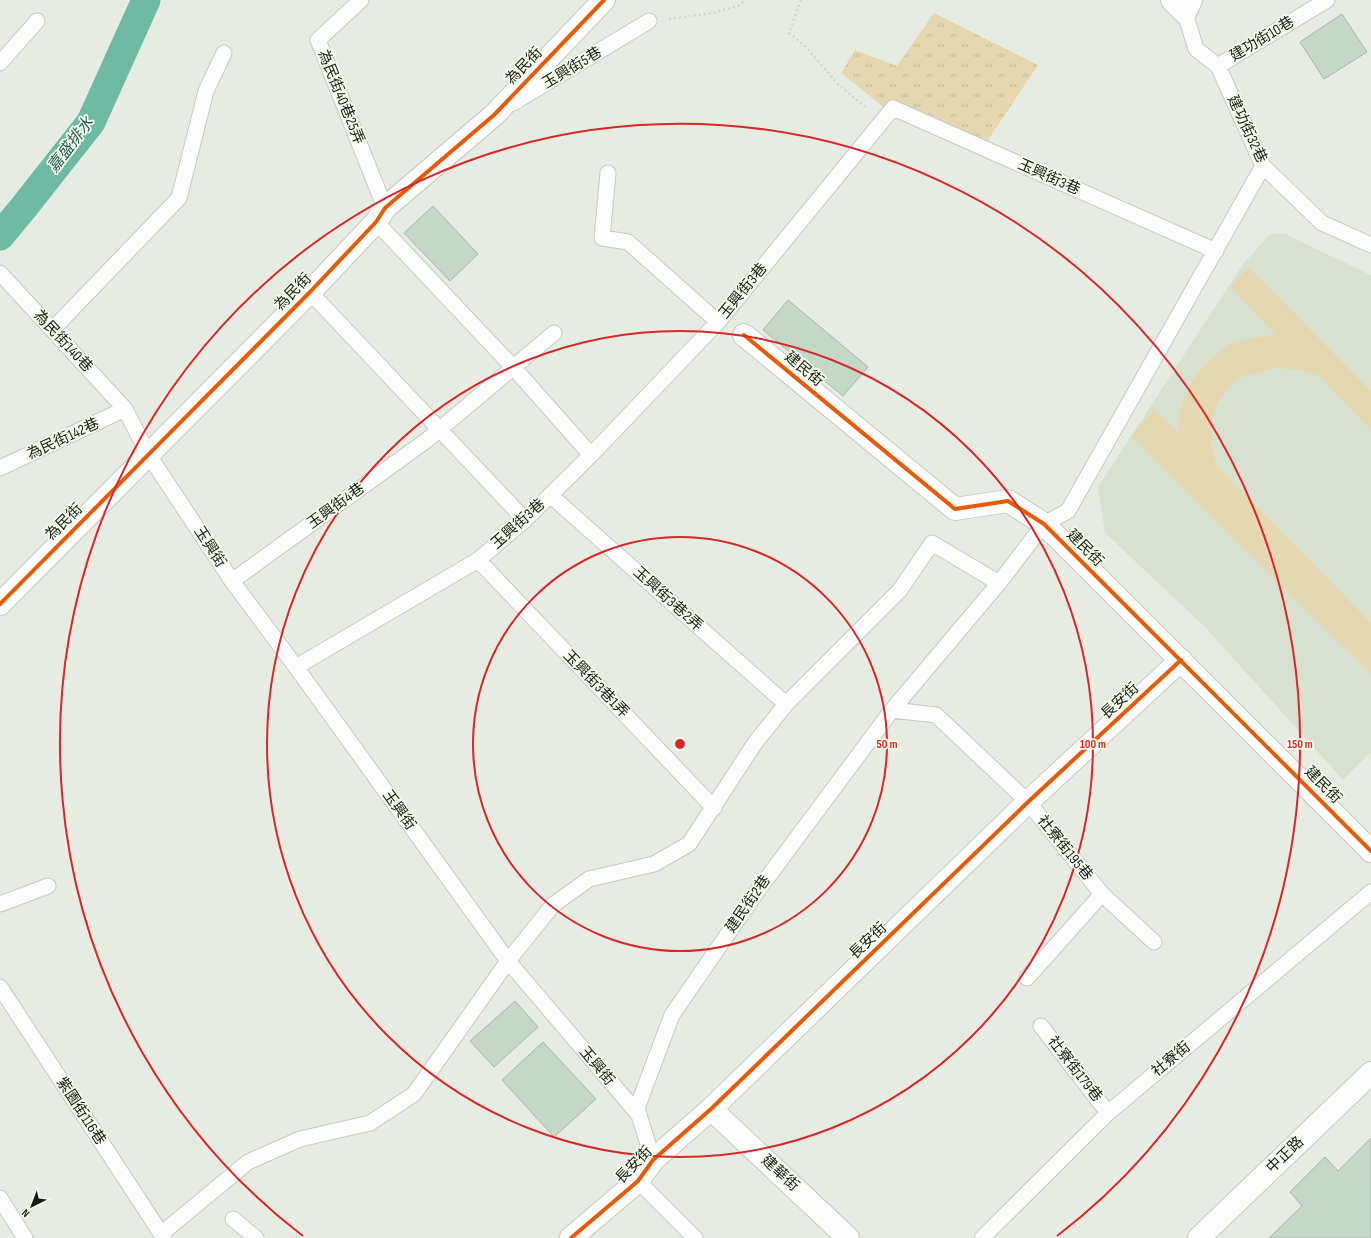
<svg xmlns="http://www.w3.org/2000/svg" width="1371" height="1238" font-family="'Sofia Sans Condensed','Noto Sans TC',sans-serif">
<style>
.built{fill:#d8e1d0}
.grass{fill:url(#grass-tufts)}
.garden{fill:#e5d8b0}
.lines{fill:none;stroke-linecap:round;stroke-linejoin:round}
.canal{stroke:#6fbaa5;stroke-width:29}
.building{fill:#c4d8c7;stroke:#adb2ab}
.lane-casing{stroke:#c6cac2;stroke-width:17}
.street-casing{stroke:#c6cac2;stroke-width:24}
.secondary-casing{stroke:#c6cac2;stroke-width:24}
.path{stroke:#d3d4d1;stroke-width:2.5;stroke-dasharray:2 3;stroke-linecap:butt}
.lane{stroke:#fbfcfb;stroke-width:15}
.street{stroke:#fbfcfb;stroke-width:22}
.secondary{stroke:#fbfcfb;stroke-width:22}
.cycleway-casing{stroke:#f4fdec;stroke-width:6}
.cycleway{stroke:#e8590c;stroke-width:4}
.ring{fill:none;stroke:#d62828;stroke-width:2}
.labels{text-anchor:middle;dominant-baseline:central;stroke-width:3.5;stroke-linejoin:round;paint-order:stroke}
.street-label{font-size:15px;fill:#191c16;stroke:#f4fdec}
.water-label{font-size:16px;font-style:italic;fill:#235b4d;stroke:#f4fdec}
.centre{fill:#d62828;stroke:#f4fdec;stroke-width:2}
.ring-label{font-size:12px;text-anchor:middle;font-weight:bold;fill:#d62828;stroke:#f4fdec;stroke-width:3.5;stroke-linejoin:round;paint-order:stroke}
</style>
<defs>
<pattern id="grass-tufts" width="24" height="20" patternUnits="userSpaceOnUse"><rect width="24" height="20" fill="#e5d8b0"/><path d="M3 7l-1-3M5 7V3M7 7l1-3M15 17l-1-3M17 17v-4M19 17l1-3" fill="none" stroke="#c4b997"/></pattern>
</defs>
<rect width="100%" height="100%" fill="#e7ece2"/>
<path class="built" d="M1270,234H1285L1371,275V752L1343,780L1205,627L1105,533L1098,487L1243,264Z"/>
<path class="grass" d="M934,13L1038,65L980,152L891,113L841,73L855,50L897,66Z"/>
<path class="garden" d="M1248,267L1371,391V430L1317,374L1298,370L1277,368L1241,377L1228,387L1217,404L1211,423V445L1217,466L1371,623V674L1131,436L1154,410L1178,432L1181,404L1192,381L1204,365L1228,345L1254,338L1276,335L1230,287Z"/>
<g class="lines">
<path class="canal" d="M0,236L24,207L91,122L146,0"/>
</g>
<path class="building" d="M1342,14L1367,52L1324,79L1300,42Z
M433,206L478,254L450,281L404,233Z
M788,300L868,367L843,396L763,330Z
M515,1001L538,1027L494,1067L470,1041Z
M543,1042L596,1099L554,1137L502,1080Z
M1371,1138V1238H1269L1302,1206L1290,1192L1325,1157L1338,1171Z"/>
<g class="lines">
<g class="lane-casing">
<path id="lane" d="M361,0L318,40L385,208
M1185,13L1196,49L1218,66L1263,166L1322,223L1371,245
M0,63L37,21
M1218,66L1327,0
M513,103L649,21
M608,173L602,238L628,242L718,322
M376,222L513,367L591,455
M0,273L125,409L148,454L232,581L296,667L508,961L639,1115L653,1160
M310,292L525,520
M52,330L179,198L206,91L224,53
M0,468L125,409
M550,495L786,704
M478,560L714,808
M232,581L427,440L554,333
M296,667L478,560L525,520L591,455L718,322L893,108L1216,251
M892,710L936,715L1028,802L1102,894L1154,942
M0,904L48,886
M1027,978L1102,894
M0,987L164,1238
M1041,1026L1108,1113
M639,1115L637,1108L672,1015L756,893L892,710L999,583L1044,524L1068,511L1263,166
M638,1181L695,1238
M0,1198L25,1238
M233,1219L256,1238
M161,1234L248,1162L300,1139L370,1123L414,1094L508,961L553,905L589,879L654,864L689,844L755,743L786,704L900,590L932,543L999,583
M982,1238L1108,1113L1371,892"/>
</g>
<g class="street-casing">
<path id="street" d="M1172,0L1185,13L1191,0
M744,335L955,509L1008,501L1044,524L1371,851
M0,604L310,292L376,222L385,208L494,115L604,0
M711,1109L848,1238
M571,1238L638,1181L653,1160L711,1109L1028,802L1181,660"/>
</g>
<g class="secondary-casing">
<path id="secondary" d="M1199,1238L1371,1073"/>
</g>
<path class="path" d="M801,0L789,33L805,46L838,84L865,107
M669,19L712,13L738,6L745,0"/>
<use href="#lane" class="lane"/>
<use href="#street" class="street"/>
<use href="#secondary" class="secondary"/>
<g class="cycleway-casing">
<path id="cycleway" d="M744,335L955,509L1008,501L1044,524L1371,851
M0,604L310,292L376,222L385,208L494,115L604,0
M571,1238L638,1181L653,1160L711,1109L1028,802L1181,660"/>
</g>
<use href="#cycleway" class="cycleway"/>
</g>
<g class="ring">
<circle cx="680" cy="744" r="207"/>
<circle cx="680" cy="744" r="413"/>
<path d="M303 1236A620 620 0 1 1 1057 1236"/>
</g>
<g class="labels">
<g class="street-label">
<text transform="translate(1262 39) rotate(-31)">建功街10巷</text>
<text transform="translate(524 66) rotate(-46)">為民街</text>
<text transform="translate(572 68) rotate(-31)">玉興街5巷</text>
<text transform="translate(341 97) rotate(68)">為民街40巷25弄</text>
<text transform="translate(1247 129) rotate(65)">建功街32巷</text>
<text transform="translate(1049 177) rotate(24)">玉興街3巷</text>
<text transform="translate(743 291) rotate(-51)">玉興街3巷</text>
<text transform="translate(293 292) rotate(-46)">為民街</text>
<text transform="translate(63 341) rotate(47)">為民街140巷</text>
<text transform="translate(804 369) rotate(40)">建民街</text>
<text transform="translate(63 439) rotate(-25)">為民街142巷</text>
<text transform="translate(336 506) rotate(-36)">玉興街4巷</text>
<text transform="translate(64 522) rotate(-45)">為民街</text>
<text transform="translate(518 524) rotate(-42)">玉興街3巷</text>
<text transform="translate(210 547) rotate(57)">玉興街</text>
<text transform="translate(1085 548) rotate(45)">建民街</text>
<text transform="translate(668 599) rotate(42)">玉興街3巷2弄</text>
<text transform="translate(596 684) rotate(46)">玉興街3巷1弄</text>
<text transform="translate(1120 701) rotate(-43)">長安街</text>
<text transform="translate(1323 785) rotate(45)">建民街</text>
<text transform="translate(399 810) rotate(54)">玉興街</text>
<text transform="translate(1065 848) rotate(51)">社寮街195巷</text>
<text transform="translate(748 904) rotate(-55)">建民街2巷</text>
<text transform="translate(868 941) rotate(-44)">長安街</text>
<text transform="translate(1171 1059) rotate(-40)">社寮街</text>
<text transform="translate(597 1066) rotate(50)">玉興街</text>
<text transform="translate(1075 1069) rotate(52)">社寮街179巷</text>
<text transform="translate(81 1111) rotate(57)">紫園街116巷</text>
<text transform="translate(1285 1155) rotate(-44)">中正路</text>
<text transform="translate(634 1165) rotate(-46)">長安街</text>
<text transform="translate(780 1173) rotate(43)">建華街</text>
</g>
<g class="water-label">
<text transform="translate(71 145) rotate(-53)">嘉盛排水</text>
</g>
</g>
<circle cx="680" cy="744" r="6" class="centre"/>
<g class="ring-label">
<text x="887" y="748">50 m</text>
<text x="1093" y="748">100 m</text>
<text x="1300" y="748">150 m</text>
</g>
<g transform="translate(32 1206) rotate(222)" stroke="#f4fdec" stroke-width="3" paint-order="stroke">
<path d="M0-3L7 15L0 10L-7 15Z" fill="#191c16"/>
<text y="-6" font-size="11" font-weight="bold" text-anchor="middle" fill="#191c16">N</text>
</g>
</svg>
